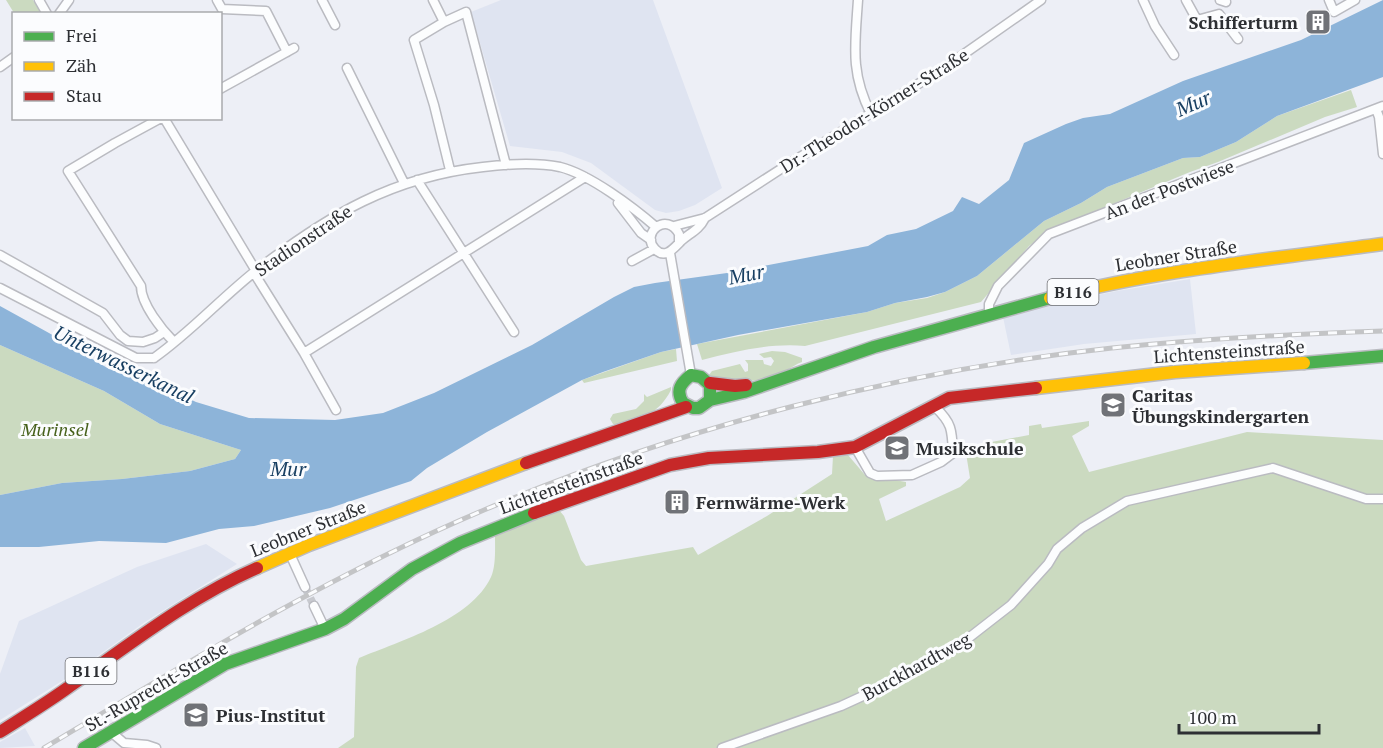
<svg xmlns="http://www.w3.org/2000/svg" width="1383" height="748" font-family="'PT Serif',serif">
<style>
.built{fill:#dfe4f1}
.green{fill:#cbdac0}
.water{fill:#8db4d9}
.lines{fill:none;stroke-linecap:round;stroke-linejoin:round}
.street-tunnel{stroke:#c7c9cf;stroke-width:8;stroke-dasharray:8 4;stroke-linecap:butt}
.street-casing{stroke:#babbc1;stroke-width:11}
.fast-casing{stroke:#babbc1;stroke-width:15}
.slow-casing{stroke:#babbc1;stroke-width:15}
.jam-casing{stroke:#babbc1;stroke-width:15}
.street{stroke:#fcfdfe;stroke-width:8}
.fast{stroke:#4caf50;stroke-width:12}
.slow{stroke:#ffc107;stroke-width:12}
.jam{stroke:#c62828;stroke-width:12}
.rail-casing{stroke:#c3c4c6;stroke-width:5}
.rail{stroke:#fbfcfe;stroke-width:3;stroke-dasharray:9;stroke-linecap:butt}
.labels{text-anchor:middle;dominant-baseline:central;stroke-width:6;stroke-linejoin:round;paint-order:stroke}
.shield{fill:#fbfcfe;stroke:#6b6c70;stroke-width:1.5}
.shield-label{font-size:16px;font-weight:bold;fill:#2d2f33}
.poi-label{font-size:18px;font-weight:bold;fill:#2d2f33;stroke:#fbfcfe;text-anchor:start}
.street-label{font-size:18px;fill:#2d2f33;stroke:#fbfcfe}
.park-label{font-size:18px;font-style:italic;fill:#47611c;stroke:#fbfcfe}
.water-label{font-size:20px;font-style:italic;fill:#183f62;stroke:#fbfcfe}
</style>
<rect width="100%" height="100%" fill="#edeff6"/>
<path class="built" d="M501,0H653L722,188L695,205L679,211L666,213L655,210L591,163L562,152L510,146L471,12Z
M1190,279L1196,334L1084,344L1011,355L1003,317L1020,314L1022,311L1117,291Z
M206,544L237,564L145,622L70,676L0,720V674L19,621L137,567Z
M25,728L35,746L0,748V742Z"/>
<path class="green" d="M6,0H33L41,13H14Z
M1351,90L1357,107L1325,117L1218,162L1190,172L1050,230L1029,246L981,302L805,346C770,343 736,351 702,360L697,344L867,312L895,303L927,298L945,292L977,276L1044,221L1081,203L1107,187L1183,158L1200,157L1236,142L1277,116Z
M0,345L104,391L160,424L241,450L235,459L190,471L122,479L62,483L0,495Z
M676,349L677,361L584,383L582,380L661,352Z
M772,351L785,352L802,358V362C796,364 791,368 785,371C764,382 731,386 709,375L712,371L740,364L745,372L748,371V364L745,360H763L764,364L771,366L774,361L771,357L764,358L759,354Z
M671,387V390C658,415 643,417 617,424H613L610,419L613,414L636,409L644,401V394L647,397Z
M1089,421V426L1072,436L1089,472L1247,432L1383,440V748H338L354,737L356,667L359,658C400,641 471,620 491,577C496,566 495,548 495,536L559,510L564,516L581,560L586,566L693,547L698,555L767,516L832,474L833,456L848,455L865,475L906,482V486L879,499L886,521L960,487L970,478L965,447L1029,435V426L1041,424L1042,428Z"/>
<path class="water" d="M1383,0V77L1277,116L1236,142L1200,157L1183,158L1107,187L1081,203L1044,221L977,276L945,292L927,297L895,303L867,312L738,335L661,352L603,372L582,380L487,432L427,468L411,481L330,508L254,526L219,529L166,543L99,541L39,547H0V495L62,483L122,479L190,471L235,459L241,450L160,424L104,391L0,345V306L49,333L109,369L173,391L196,402L249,418L335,420L383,413L434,393L532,345L614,297L634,287L655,283L727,273L868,246L887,235L916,229L953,211L962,197L979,204L1009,180L1024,143L1066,124L1083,118L1110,114L1183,81L1301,40Z"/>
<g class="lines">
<path class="street-tunnel" d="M305,587L314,606"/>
<g class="street-casing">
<path id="street" d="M39,0L47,14
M217,0L222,9L266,11L287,52
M322,0L335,25
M433,0L444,22L466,12L506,165
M858,0C855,45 850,73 871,114
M1143,0L1155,26L1174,55
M1186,0L1197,20L1219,14L1238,39
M1220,0L1226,2
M1329,0L1334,12L1355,0
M59,14L69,0
M444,22L414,40L434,105L450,170
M0,67L14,57
M347,68L404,183
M220,89L294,48
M1376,109L1379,117L1383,154
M161,118L115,143L68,171L141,286C141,304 162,330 174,342
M164,118L256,271
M417,180L514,332
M618,203L641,233L651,240
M674,226L705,218L787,165L944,68L1041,0
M679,243V234C667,211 640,233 655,249C665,260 674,248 681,241C690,233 699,230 705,218
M670,253L691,375
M0,255L103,313L120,335L128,341L143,342L155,338L164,332
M632,261L654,249
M254,273L304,353L336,410
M0,288L136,358H154
M989,313V304L998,286L1049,234L1383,106
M304,353L585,177
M154,358C191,332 222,297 258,269C329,215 392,177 483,167C507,164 535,162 560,167C589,174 633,207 656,227
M855,447L870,473L877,476L912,475L941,462L953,453C952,430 952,423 935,407
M290,554L305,587
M314,606L325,629
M111,732L124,743L147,745L156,748
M722,748L841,706L902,678L966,640L1011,605L1048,564L1057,549L1082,528L1127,501L1273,468L1366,499H1383"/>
</g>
<g class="fast-casing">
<path id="fast" d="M1304,363L1383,356
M710,400V385L701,377L691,375C681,383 675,390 683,403L693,408H699L710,400L744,392L874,347L1050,298
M84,748L225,664L325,629L344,619L412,569L460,543L534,513"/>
</g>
<g class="slow-casing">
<path id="slow" d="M1050,298C1158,270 1272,259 1383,244
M1036,388L1175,372L1304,363
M257,568L309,545L526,463"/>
</g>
<g class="jam-casing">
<path id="jam" d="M710,383L735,386L746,385
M526,463L686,407
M534,513L670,465L709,458L818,452L855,447L949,398L1036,388
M0,732C22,718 45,704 66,689C128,646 188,598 257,568"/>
</g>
<use href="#street" class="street"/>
<use href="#fast" class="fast"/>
<use href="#slow" class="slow"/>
<use href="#jam" class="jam"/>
<g class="rail-casing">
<path id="rail" d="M44,748C188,662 330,575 484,510C682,427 898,371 1112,348C1202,339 1292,334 1383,331"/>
</g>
<use href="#rail" class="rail"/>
</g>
<defs>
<g id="building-square" transform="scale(1.35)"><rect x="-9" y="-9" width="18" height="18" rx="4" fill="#707277" stroke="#fbfcfe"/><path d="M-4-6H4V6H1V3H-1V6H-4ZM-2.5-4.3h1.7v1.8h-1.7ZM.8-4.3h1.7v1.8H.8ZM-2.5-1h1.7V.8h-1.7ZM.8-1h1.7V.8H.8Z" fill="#fff"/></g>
<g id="school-square" transform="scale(1.35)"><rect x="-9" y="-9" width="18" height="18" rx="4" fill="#707277" stroke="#fbfcfe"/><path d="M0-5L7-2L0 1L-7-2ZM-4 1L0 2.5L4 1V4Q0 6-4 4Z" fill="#fff"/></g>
</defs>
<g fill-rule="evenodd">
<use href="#building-square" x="1318" y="22"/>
<use href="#school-square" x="1113" y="405"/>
<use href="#school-square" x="897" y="448"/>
<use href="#building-square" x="677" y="502"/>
<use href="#school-square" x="196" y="715"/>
</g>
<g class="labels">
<g class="shield">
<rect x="1047.5" y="279" width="51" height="26" rx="4.5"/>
<rect x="65.5" y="658" width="51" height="26" rx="4.5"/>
</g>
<g class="shield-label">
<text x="1073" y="292">B116</text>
<text x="91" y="671">B116</text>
</g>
<g class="poi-label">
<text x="1298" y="22" text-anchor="end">Schifferturm</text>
<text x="1132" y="395">Caritas<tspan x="1132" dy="21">Übungskindergarten</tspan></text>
<text x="916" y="448">Musikschule</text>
<text x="696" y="502">Fernwärme-Werk</text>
<text x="216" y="715">Pius-Institut</text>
</g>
<g class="street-label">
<text transform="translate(874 110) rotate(-32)">Dr.-Theodor-Körner-Straße</text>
<text transform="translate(1169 189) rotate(-21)">An der Postwiese</text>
<text transform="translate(303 240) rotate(-34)">Stadionstraße</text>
<text transform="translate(1176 255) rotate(-9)">Leobner Straße</text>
<text transform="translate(1229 351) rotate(-4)">Lichtensteinstraße</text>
<text transform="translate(571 482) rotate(-20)">Lichtensteinstraße</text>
<text transform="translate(308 528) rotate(-22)">Leobner Straße</text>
<text transform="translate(916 666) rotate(-29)">Burckhardtweg</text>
<text transform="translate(156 686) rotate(-30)">St.-Ruprecht-Straße</text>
</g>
<g class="park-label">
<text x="55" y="429">Murinsel</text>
</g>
<g class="water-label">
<text transform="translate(1193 103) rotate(-24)">Mur</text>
<text transform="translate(746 274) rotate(-11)">Mur</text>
<text transform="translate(124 364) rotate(26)">Unterwasserkanal</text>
<text x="288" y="468">Mur</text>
</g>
</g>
<rect x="12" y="12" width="210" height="108" fill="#fbfcfe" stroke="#a9aaad" stroke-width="1.5"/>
<rect x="24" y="32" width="30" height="9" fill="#4caf50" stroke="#a9aaad" stroke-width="1.5"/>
<text x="66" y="42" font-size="18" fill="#2d2f33">Frei</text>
<rect x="24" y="62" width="30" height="9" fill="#ffc107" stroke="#a9aaad" stroke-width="1.5"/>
<text x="66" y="72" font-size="18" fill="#2d2f33">Zäh</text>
<rect x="24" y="92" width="30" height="9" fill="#c62828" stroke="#a9aaad" stroke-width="1.5"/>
<text x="66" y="102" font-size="18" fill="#2d2f33">Stau</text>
<path d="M1179 724v9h140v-9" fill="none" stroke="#2d2f33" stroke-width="3"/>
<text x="1188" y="724" font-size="18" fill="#2d2f33" stroke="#fbfcfe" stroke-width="4.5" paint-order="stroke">100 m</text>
</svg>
